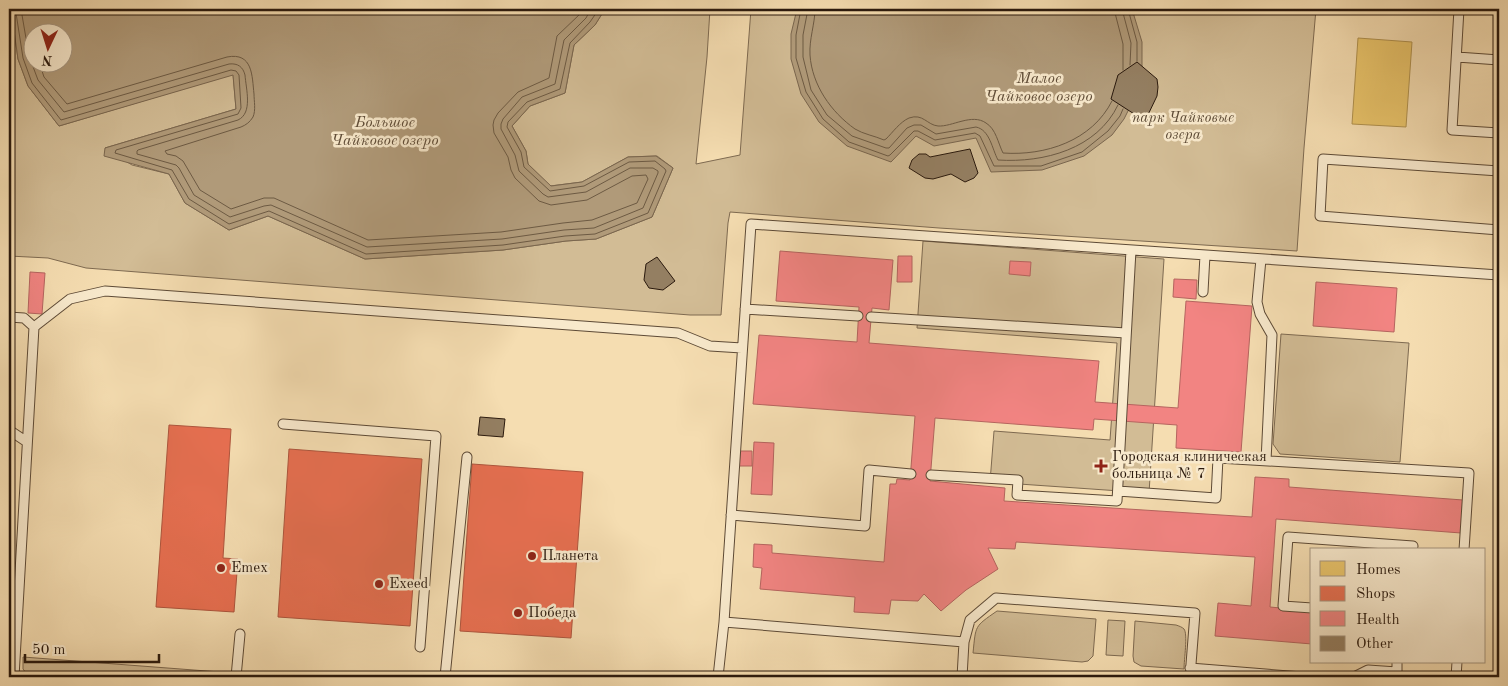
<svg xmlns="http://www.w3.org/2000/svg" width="1508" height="686" font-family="'Old Standard TT',serif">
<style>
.green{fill:#d2bc95;stroke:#7e6a51}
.water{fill:#b09a79;stroke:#7a664e;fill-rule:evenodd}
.homes{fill:#e9c46a;stroke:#b0914e}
.shops{fill:#e76f51;stroke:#ae553d}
.health{fill:#f28482;stroke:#b6645f}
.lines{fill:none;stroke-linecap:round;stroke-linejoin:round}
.shore{stroke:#6d5a43;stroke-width:1}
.building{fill:#947f62;stroke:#2a190d}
.lane-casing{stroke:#5d4a36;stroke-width:11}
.lane{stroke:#f8e9cc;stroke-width:9}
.poi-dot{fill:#8f2418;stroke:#f8e9cc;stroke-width:2}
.labels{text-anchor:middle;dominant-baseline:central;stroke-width:5;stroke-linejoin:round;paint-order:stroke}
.park-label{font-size:15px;font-style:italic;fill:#5c4a36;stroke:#f8e9cc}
.poi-label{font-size:15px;fill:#2a190d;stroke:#f8e9cc;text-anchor:start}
.water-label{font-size:16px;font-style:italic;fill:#604d38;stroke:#f8e9cc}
</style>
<rect width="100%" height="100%" fill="#f5ddb1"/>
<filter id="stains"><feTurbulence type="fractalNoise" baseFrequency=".004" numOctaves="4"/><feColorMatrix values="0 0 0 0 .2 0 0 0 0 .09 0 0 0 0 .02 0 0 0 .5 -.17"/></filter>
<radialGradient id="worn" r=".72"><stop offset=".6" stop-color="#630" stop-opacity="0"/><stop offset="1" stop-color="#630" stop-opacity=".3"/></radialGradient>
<path class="green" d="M9,9H11L18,59L28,86L59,126L233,74L236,109L105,148L132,165L169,174L185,203L229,230L268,216L365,259L503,250L566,241L596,239L652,217L673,168L657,156L628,157L582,182L550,186L528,164L526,151L512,126L530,106L565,93L574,45L595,25L605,9H710L707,57L696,164L740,155L751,9H1316L1304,148L1297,251L939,228L730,212L728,223L721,315H690L86,268L48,258L9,256Z
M923,241L1164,259L1149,493L990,482L994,431L1110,440L1117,343L917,328Z
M1281,334L1409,343L1400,462L1280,454L1273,444Z
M997,611L1096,619L1093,656L1088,661L1082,662L973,653C976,625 974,627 997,611Z
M1108,620L1125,621L1123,656L1106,655Z
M1135,621L1176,625C1179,626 1182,627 1184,629C1188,634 1184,660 1184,669L1141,666L1134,662L1133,656Z
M23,657L233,673L232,677H29L23,669Z"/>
<path class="water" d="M11,9H605L595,25L574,45L565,93L530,106L512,126L526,151L528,164L551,186L582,182L628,157L656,156L673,168L652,217L596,239L566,241L503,250L365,259L268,216L229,230L185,203L169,174L104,156L105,148L236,109L233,75L59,126L28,86L18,59ZM32,32H62V62H32Z
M797,9H1132L1142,42V73L1137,93L1124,119L1112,135L1084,156L1042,170L991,172L976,138L934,146L916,136L891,162L847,146L819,122L801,94L791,59V34Z"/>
<path class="homes" d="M1358,38L1412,42L1406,127L1352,124Z"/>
<path class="shops" d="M169,425L231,429L223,558L238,559L234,612L156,607Z
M289,449L422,459L410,626L278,617Z
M472,464L583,472L571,638L460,631Z"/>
<path class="health" d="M780,251L893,260L889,310L872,308L869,343L1099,361L1095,402L1178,408L1186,301L1252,306L1241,452L1176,448L1177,425L1094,419L1093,430L935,418L930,481L1005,488L1004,501L1252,517L1255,477L1289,479V487L1463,500L1461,533L1276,519L1270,607L1312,611V644L1215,636L1218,603L1251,606L1255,557L1016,542L1015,549L988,548L998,569L966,590L941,611L924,594L918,601L891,600L889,614L854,612L855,597L760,589L762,568L753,567L754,544L772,545V553L884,562L890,484H896L897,479L910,480L915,416L753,404L759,335L857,342L859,307L776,301Z
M898,256H912V282H897Z
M1010,261L1031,262L1030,276L1009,274Z
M30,272L45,273L42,314L28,313Z
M1174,279L1197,280L1196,299L1173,297Z
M1316,282L1397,288L1394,332L1313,326Z
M754,442L774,443L772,495L751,494Z
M738,451H752V466H738Z"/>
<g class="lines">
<path class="shore" d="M14,9L16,13L23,58L32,83L61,120L231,70L236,71L239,75L241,108L238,114L116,150L115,153L172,170L189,199L229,224L269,211L366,254L503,245L565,236L595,234L648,213L666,171L665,169L655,161L629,162L584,186L550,191L524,167L521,152L507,127L508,122L527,102L560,89L570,43L590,22L599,9
M21,9L29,56L38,80L64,112L229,64C238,63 243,67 245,75C246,89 253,113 238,120L138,150L137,151V154L176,165L179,168L194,195L230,217L264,206L271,205L367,247L502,239L564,230L594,228L643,208L658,173V171L653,168H630L586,192L548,197L543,194L519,171L515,155L501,129V124L503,119L522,97L555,84L564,40L586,18L591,9
M801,9L796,35V58L806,92L823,119L849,142L888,156L890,155L914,131H918L935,140L975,133L980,136L994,166H1041L1082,152L1108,131L1120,116L1123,109
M808,9L803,35V57L811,90L827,115L852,136L886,148H889L907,128L914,125H921L936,134L976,127C990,130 992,149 998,160C1044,163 1097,149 1118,105
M815,9C815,24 809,39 810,55C812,85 831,112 855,129C863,134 875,136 884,140L886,139C893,132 900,122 909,118C923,113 927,125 938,126C952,127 972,113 986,123C996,129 998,143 1003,153C1045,156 1092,141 1112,101
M1114,9L1123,44V70
M1122,9L1131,43L1130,65
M1128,9L1137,42V61
M39,62L44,77L67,104L227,57C253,52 252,76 254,94C254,101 256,110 253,117C250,122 246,125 241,127L165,151L167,154L176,156L183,161L200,190L231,209L264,198H274L368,240L501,232L563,223L592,220L637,203L648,179L646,175L632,176L587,200L551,205L539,201L515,178L511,170L508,157L494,133L493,125L494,120L498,113L518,92L549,78L557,36L580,14L583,9"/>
</g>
<path class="building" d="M1137,62L1157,79L1158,87L1157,96L1145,121L1111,99L1118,75Z
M970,149L978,173L974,178L965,182L951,174L933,179L925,178L909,168L912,160L919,154H926L930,157Z
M657,257L675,281L663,290L649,288L644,280L646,264Z
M480,417L505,419L503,437L478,435Z"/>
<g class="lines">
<g class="lane-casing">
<path id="lane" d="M1459,9L1452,130L1499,133
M1457,57L1499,60
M1499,171L1323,159L1320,216L1499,230
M1261,259L1257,302L1260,314L1272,335L1266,461
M1203,292L1205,255
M745,309L858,316
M9,317L24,318L34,327L14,677
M871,317L1126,333
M34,327L70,299L105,291L678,333L710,346L742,348
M283,424L436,436L420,647
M9,430L27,442
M931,475L1018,480L1017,495L1117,501L1131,250
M1118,491L1216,498L1218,458L1469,473L1464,550
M731,515L865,526L869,470L911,474
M1312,608L1283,606L1288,537L1413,546L1412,550
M724,622L964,642L970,620L996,598L1195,613L1190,677
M1190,668L1302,677
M236,677L240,634
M445,677L467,457
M718,677L724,622L751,224L1499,275
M962,677L964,642
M1354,677L1368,670L1397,672V662
M1456,677L1457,662"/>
</g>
<use href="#lane" class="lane"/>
</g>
<g class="poi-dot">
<path d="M1098.5 458.5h5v5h5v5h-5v5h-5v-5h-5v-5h5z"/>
<circle cx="532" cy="556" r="5"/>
<circle cx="221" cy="568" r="5"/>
<circle cx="379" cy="584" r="5"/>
<circle cx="518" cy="613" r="5"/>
</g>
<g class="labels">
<g class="park-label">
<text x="1183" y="118">парк Чайковые<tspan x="1183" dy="17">озера</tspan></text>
</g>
<g class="poi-label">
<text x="1112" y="457">Городская клиническая<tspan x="1112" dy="17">больница № 7</tspan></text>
<text x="542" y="556">Планета</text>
<text x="231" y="568">Emex</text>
<text x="389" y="584">Exeed</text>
<text x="528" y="613">Победа</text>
</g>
<g class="water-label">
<text x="1039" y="79">Малое<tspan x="1039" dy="18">Чайковое озеро</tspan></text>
<text x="385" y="123">Большое<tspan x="385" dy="18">Чайковое озеро</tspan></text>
</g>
</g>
<rect width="1508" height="686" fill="none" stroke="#f5ddb1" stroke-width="30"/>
<rect x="10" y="10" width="1488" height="666" fill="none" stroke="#2a190d" stroke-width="2.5"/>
<rect x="15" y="15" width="1478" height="656" fill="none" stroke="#2a190d"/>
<rect x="1310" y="548" width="175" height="115" fill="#f8e9cc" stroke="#a69680"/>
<rect x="1320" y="561" width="25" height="15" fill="#e9c46a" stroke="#a69680"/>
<text x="1356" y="574" font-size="15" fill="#2a190d">Homes</text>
<rect x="1320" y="586" width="25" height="15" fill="#e76f51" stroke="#a69680"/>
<text x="1356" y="598" font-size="15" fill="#2a190d">Shops</text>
<rect x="1320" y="611" width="25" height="15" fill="#f28482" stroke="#a69680"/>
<text x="1356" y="624" font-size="15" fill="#2a190d">Health</text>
<rect x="1320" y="636" width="25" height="15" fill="#947f62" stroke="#a69680"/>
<text x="1356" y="648" font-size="15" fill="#2a190d">Other</text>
<g transform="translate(48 48) rotate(184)"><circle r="24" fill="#f8e9cc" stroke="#a69680"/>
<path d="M0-4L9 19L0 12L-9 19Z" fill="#8f2418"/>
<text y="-8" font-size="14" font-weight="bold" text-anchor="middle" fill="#2a190d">N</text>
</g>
<path d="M25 654v8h134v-8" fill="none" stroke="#2a190d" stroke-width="2.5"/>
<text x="32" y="654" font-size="15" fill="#2a190d" stroke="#f8e9cc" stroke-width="4" paint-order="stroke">50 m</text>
<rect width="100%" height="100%" filter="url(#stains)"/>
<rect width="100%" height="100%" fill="url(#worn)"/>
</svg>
